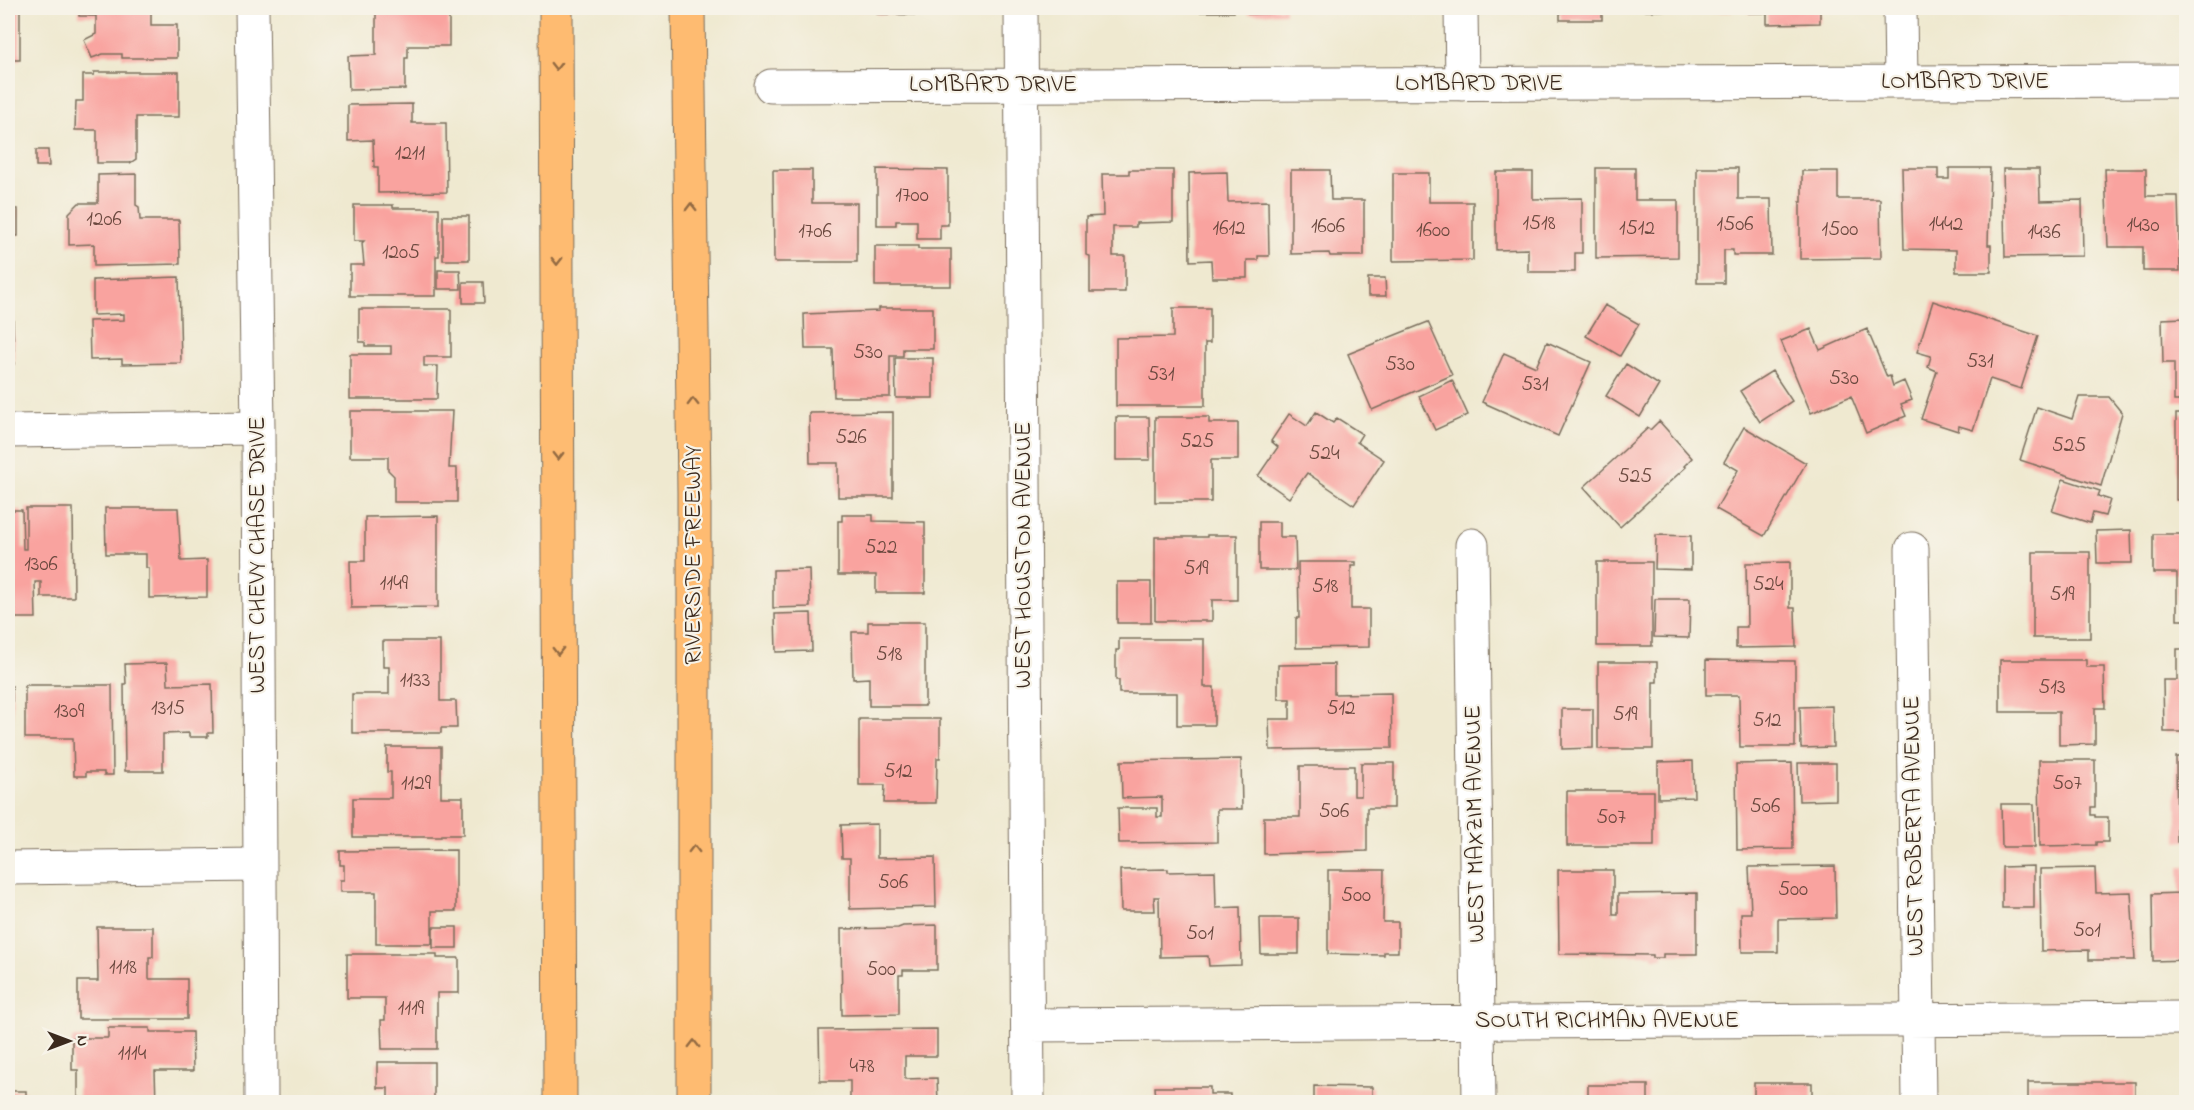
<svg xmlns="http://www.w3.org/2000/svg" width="2194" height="1110" font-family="'Indie Flower',sans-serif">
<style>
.building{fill:#f9a39f}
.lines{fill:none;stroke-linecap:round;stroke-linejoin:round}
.minor-casing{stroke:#7a6d5c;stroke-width:35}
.motorway-casing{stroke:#7a6d5c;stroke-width:35}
.minor{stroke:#fff;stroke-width:33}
.motorway{stroke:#febb71;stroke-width:33}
.oneway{stroke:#936b43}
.labels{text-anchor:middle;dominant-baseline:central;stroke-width:4.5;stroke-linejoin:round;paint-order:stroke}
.number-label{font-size:21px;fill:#6a483e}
.street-label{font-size:24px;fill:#3b2a1e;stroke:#f7f3e8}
</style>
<rect width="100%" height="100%" fill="#f7f3e8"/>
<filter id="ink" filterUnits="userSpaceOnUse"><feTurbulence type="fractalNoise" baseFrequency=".0167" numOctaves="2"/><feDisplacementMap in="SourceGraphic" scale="12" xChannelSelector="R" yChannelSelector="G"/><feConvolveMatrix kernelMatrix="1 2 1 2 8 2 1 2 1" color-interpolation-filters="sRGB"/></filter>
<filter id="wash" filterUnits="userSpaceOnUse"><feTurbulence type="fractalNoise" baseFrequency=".008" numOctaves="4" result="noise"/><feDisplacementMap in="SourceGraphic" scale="24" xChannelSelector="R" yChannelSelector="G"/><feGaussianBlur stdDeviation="1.35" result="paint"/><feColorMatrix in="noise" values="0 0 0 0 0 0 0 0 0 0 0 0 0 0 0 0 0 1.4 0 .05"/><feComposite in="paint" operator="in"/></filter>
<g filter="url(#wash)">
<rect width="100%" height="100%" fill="#efe9d0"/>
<g id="blocks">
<path class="building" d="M8,8H20V60H8Z
M79,8H151V25H177V58H122V54H103L92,58L84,40L96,34V16H79Z
M376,8H449V46H408V58H405V89L349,90L348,56L376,55Z
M809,8H931V15L877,14V11H809Z
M1197,8H1234V12H1197Z
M1248,8H1285V13L1248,14Z
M1560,8H1602V20H1560Z
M1646,8H1680V10L1646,11Z
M1694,8H1732V12H1694Z
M1748,8H1820V23L1767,24V13H1748Z
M2044,8H2084V12L2044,13Z
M2141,8H2179V10L2141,11Z
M94,72H179V117H136V159L130,163H97V130H75L76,101H83V75H94Z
M412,104V123H446L447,192L378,193V167H374L373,140L348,141V105Z
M36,150H48L49,166H36Z
M1596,168H1635V200H1678V257L1596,258Z
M1697,168H1738V199H1771L1772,255H1733V250H1724V283H1697Z
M1902,168H1938V179H1949V168H1990L1988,245H1991V272H1956V250L1904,249Z
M877,169L948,170V225H940V239H917V221H896V225H877Z
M2003,169H2039L2040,201L2082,200L2083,256L2005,257Z
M2105,169H2146V196H2178L2180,271H2143V247H2108Z
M773,170H812V203H857V262H774Z
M1129,170H1173V222L1136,223V227H1113V256H1125V292H1090V256L1086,255V217L1103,216L1102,174H1129Z
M1291,170H1330L1331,200H1364V256H1330L1329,253L1291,254Z
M1802,171H1838V199H1880L1881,258L1800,259V202H1802Z
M1227,172L1228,202L1268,201L1269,256H1258V260H1247V278H1212L1211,260L1190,261L1189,173Z
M1496,172H1533V199L1582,198V253H1575V272H1528V249L1496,250Z
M1393,173H1429V202H1473V260L1393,261Z
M136,174V205L139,207L140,220H179L180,264L94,266V244L69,245V213L79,203H98V175Z
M354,205H393V208H439V256H436V296H350V265H364L362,243L364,241H354Z
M8,209H18V236H8Z
M443,216H469V260H443Z
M875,246H918V249H951V286H875Z
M438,270H460L461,289H438Z
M179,277L181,363L122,364V359L90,360L89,321L124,320V314L93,315V280Z
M8,278H12L14,364H8Z
M1368,278H1385L1386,296H1368Z
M463,282H483L484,303H463Z
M1933,301L2038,336L2021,389L1990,379L1973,430L1959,426L1958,431L1921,419L1937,371L1928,367L1931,356L1917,352Z
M1605,305L1639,324L1620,356L1586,336Z
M879,308H933V349H903V356H890V397H834L833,349H805L804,314L879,311Z
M1173,308H1210V343H1205V406H1116V338L1173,337Z
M359,309H451V357H424V366H438L437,399H350V354H391V346H365V342H359Z
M2184,314H2186V401H2174V363H2163L2162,319L2184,318Z
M1428,322L1452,375L1372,410L1348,354Z
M1811,329L1820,350L1867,329L1887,377L1890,376L1893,386L1904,381L1912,400L1901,404L1906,416L1866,433L1851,396L1811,413L1781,341Z
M1547,342L1591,362L1558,436L1482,402L1504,353L1536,367Z
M895,358H933V398H896Z
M1626,364L1659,385L1640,417L1606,396Z
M1772,371L1792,401L1760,422L1740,391Z
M1452,380L1468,415L1435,430L1419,396Z
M2079,397H2109L2122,413L2101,486L2020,460L2037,407L2072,419Z
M350,411H452L449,468H457V502H394V476L388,470V457H350Z
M893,412V497H838V463H810L809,413Z
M1316,412L1333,423L1337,418L1362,434L1357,442L1384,460L1354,505L1307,473L1289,498L1258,476L1278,447L1271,441L1289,414L1307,426Z
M2176,414H2186V500H2176Z
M1116,417H1149L1150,460H1116Z
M1155,417H1209V423H1238V460H1211V502H1155Z
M1659,421L1692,458L1684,466L1686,467L1620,527L1584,487L1648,428L1650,430Z
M1744,427L1806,463L1764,536L1716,509L1738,470L1724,462Z
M2063,479L2100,491L2098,496L2110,500L2105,516L2093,513L2090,523L2052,511Z
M26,508H73L74,597H41V582H35L36,618H8V510H22L23,549H26Z
M105,508H178L181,561L207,560V597L149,598V568H146V554H106Z
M842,515H873V521L925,522V593H876V575H838V521H842Z
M438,516V607L351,608L350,561H365V517Z
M1259,522H1280V537H1295L1296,570H1259Z
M2131,530L2132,563H2097L2096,531Z
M2153,534H2186V620H2177V573H2153Z
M1207,535H1237V600H1212V621H1155V537H1207Z
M1656,535L1691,536V570L1655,569Z
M2033,552H2090V638H2033Z
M1298,562H1356V566H1351V609H1369V647L1296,648V618H1299Z
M1597,562H1652V646H1597Z
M1790,562V608H1795L1796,647L1736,648V627H1747L1746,563Z
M809,569L810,607L773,608V570Z
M1117,582H1151V623H1117Z
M1655,599H1690L1689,638L1654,637Z
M811,613L812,651L776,652L775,614Z
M868,622H925V706H869V678L853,679L852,632H868Z
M1119,639H1204V687H1214V725H1177V693H1119V680H1116V650H1119Z
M383,641H440V701H456L457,728H441V733H352V694H389V667H383Z
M2177,649H2186V732H2164L2163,680H2177Z
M8,660H10V686H12L13,773H8Z
M1706,660L1795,661V747H1740L1739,695H1706Z
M2000,660H2086V667H2104L2105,708H2095V744L2059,745V712H2000Z
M1598,662H1657V682H1653V749H1598Z
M167,663L168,685L212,684L213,733H208V737H189V733L163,734V771H125L124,684H126L125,664Z
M1334,664V694L1391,693L1392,748L1270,750L1269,719H1290V699H1278V665Z
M25,685H112L113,775H104V772H86V776H74L73,738H25Z
M1832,706L1833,747L1801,748L1800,707Z
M1562,709H1593V748L1562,749Z
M859,719H940V758H937L936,803H884L885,785H859Z
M387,747H441V797H463V835H441V837H353V798H391V772H387Z
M2176,757H2186V841L2177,842Z
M1241,759L1242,809H1217V842L1119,843L1118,808H1157V817H1162V797L1122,798L1121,761Z
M2039,760H2095V807H2091V815H2095V817H2108V842H2096V845L2040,846Z
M1693,761L1694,797L1658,798V762Z
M1361,763H1394V808H1367V851L1264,854V817H1300V766H1354V796H1361Z
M1792,763L1793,849L1737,850L1736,764Z
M1798,763H1836V800L1799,801Z
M1567,791H1654V846H1567Z
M2001,804H2034L2035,847H2002Z
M877,824V858L935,857L936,907L850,909V858H842L841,825Z
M456,850V911H432V944H376V892H340V880H344V865H340V851Z
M1835,866L1836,918L1778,919V952H1742L1741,913H1751L1749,867Z
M2034,866V908H2002V867Z
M2179,867H2186V960L2153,961L2152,894L2180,893Z
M2095,868L2096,893L2131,892L2135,960H2089V950L2041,951L2040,869Z
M1168,869V872L1215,871L1216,908L1240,907L1241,965L1209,966L1208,956L1160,957L1159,897H1154L1155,911H1121L1120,870Z
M1328,870H1384L1383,922H1398V952H1384V955L1328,954Z
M1558,870H1613V915H1618V894L1697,893V954H1663V958H1653V955L1559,954Z
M1260,918H1299V954H1261Z
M937,925V970H903V975H899V1014L842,1015L841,929L898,928L903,926Z
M97,927H153V957H149V979H187V1019H78V981H98Z
M433,927H457V948H433Z
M347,954H437V958H459V993H437V1049H382L381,1020H385V998H347Z
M8,996H10V1021H8Z
M108,1028H150V1032H192L193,1071H155L156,1102H78V1070H72V1038H108Z
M937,1029V1056H905V1079L937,1078L938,1102H850V1081H820L819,1030Z
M377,1062H434V1102H380L388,1099V1088H377Z
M2028,1082H2135V1102H2028Z
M1754,1083H1812V1102H1754Z
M1588,1085H1648V1102H1588Z
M1314,1086L1372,1087V1102H1314Z
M1155,1087H1210V1094H1230V1102H1156Z
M8,1091H26V1102H8Z"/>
</g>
</g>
<g filter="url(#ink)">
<use href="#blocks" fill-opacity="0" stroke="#7a6d5c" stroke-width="1.5"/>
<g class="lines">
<g class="minor-casing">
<path id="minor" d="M252,8L258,428L261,1102
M1021,8L1028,1102
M1461,8L1462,84
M1900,8L1901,82
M771,86L2186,81
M8,431L258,428
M1472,545L1479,1102
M1912,549L1919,1102
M8,868L260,865
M1028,1025L2186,1018"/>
</g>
<g class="motorway-casing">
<path id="motorway" d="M556,8L560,1102
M688,8L694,492V1102"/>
</g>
<use href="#minor" class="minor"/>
<use href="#motorway" class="motorway"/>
</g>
<defs><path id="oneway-chevron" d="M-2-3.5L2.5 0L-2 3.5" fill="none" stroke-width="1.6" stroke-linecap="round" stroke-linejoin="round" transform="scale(1.5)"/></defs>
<g class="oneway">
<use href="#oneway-chevron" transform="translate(556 66) rotate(90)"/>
<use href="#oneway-chevron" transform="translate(691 207) rotate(-91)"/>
<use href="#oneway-chevron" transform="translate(557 261) rotate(90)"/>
<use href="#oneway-chevron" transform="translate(693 402) rotate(-91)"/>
<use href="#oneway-chevron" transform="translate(558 456) rotate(90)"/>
<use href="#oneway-chevron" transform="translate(558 651) rotate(90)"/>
<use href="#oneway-chevron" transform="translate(694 849) rotate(-90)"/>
<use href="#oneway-chevron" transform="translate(694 1044) rotate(-90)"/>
</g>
</g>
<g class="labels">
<g class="number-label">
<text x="410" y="154">1211</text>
<text x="912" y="196">1700</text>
<text x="104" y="220">1206</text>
<text x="1539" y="224">1518</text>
<text x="1735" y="225">1506</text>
<text x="1946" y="225">1442</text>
<text x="2143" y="226">1430</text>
<text x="1328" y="227">1606</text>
<text x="1229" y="229">1612</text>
<text x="1637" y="229">1512</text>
<text x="1840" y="230">1500</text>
<text x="1433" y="231">1600</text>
<text x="815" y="232">1706</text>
<text x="2044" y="233">1436</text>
<text x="401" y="253">1205</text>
<text x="868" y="353">530</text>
<text x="1980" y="362">531</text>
<text x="1400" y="365">530</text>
<text x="1161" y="375">531</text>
<text x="1844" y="379">530</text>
<text x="1535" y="385">531</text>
<text x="851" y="438">526</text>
<text x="1197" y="442">525</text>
<text x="2069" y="446">525</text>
<text x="1324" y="454">524</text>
<text x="1635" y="477">525</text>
<text x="881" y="548">522</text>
<text x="41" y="565">1306</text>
<text x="1196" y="569">519</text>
<text x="394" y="584">1149</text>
<text x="1768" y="585">524</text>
<text x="1325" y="587">518</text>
<text x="2062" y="595">519</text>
<text x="889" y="655">518</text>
<text x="415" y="681">1133</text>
<text x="2052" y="688">513</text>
<text x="168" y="709">1315</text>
<text x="1341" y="709">512</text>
<text x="69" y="712">1309</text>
<text x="1625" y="715">519</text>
<text x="1767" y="721">512</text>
<text x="898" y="772">512</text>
<text x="416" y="784">1129</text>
<text x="2067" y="784">507</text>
<text x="1765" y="807">506</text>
<text x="1334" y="812">506</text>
<text x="1611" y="818">507</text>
<text x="893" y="883">506</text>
<text x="1793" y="890">500</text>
<text x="1356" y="896">500</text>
<text x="2087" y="931">501</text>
<text x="1200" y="934">501</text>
<text x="123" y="968">1118</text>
<text x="881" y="970">500</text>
<text x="411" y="1009">1119</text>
<text x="132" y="1054">1114</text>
<text x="862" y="1067">478</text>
</g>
<g class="street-label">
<text x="1965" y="82">LOMBARD DRIVE</text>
<text x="1479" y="84">LOMBARD DRIVE</text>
<text x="993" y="85">LOMBARD DRIVE</text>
<text transform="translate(258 555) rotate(-90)">WEST CHEVY CHASE DRIVE</text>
<text transform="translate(694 555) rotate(-90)">RIVERSIDE FREEWAY</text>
<text transform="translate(1024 555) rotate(-90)">WEST HOUSTON AVENUE</text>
<text transform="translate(1476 824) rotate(-91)">WEST MAXZIM AVENUE</text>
<text transform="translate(1915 826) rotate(-91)">WEST ROBERTA AVENUE</text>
<text x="1607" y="1021">SOUTH RICHMAN AVENUE</text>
</g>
</g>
<rect width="2194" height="1110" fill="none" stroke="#f7f3e8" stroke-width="30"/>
<g transform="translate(69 1041) rotate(90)" stroke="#f7f3e8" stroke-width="4.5" paint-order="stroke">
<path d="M0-4.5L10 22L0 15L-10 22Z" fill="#3b2a1e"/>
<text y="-9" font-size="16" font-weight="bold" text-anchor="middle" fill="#3b2a1e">N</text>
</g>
</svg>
